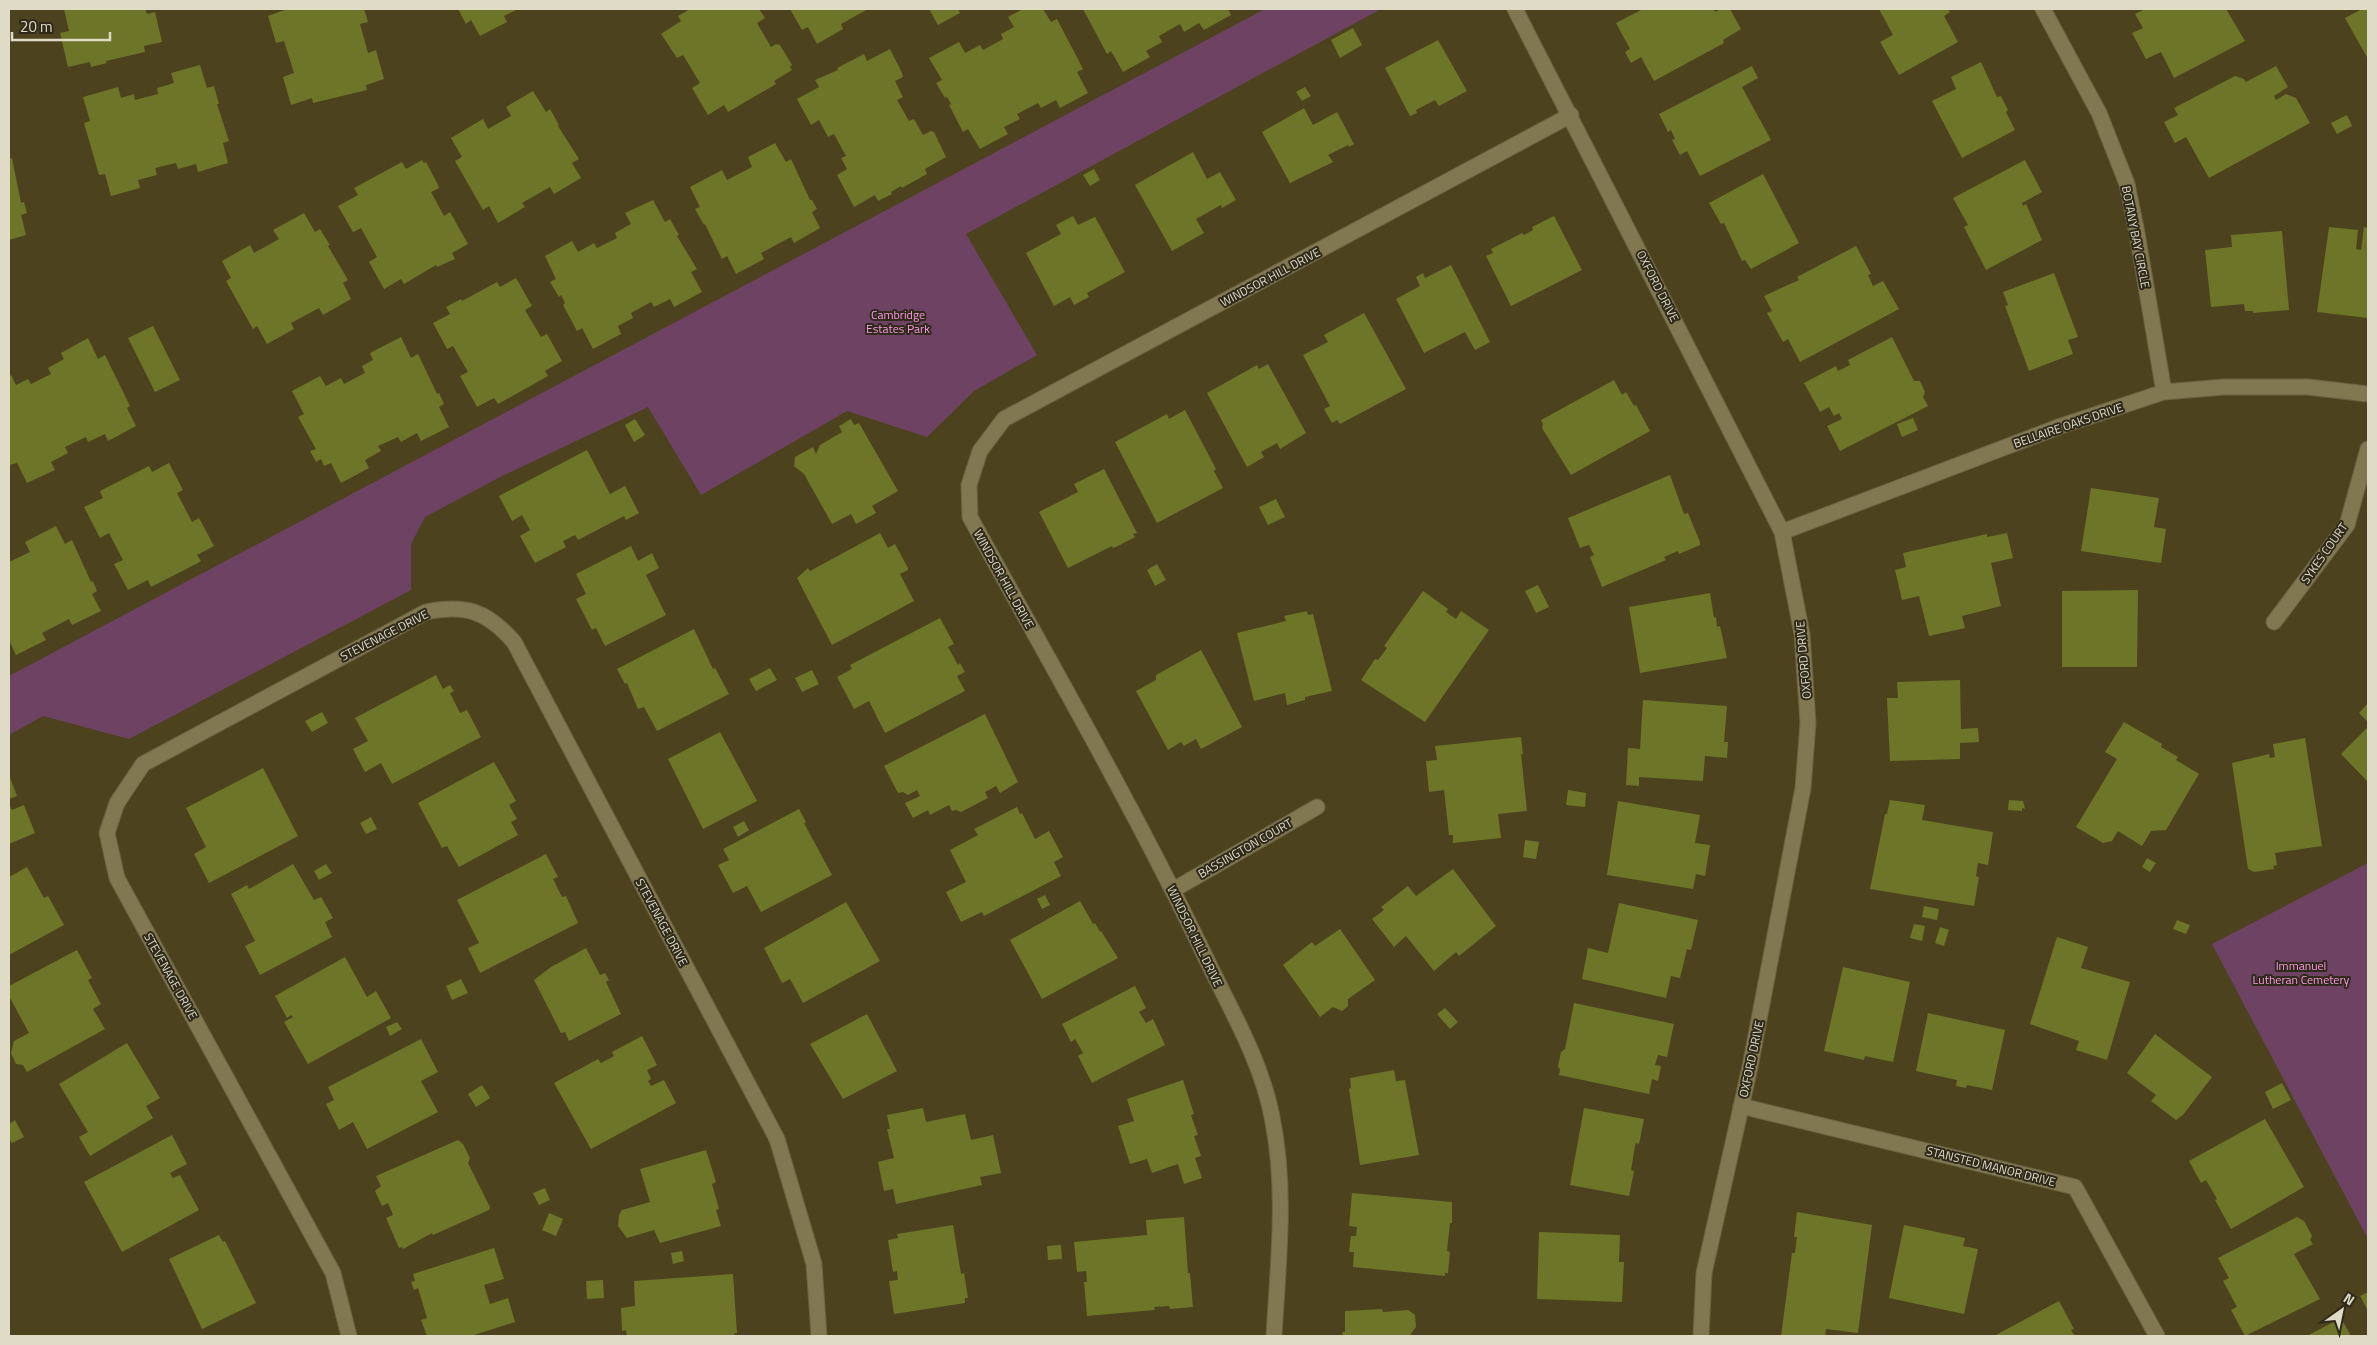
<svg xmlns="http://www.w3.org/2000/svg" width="2377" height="1345" font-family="'Titillium Web',sans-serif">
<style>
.green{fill:#6d4263}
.building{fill:#6d7529}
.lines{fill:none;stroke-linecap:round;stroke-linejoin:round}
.minor-casing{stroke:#6a6241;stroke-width:17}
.tertiary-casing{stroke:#6a6241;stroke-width:17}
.minor{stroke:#817751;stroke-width:15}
.tertiary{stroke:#817751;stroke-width:15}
.labels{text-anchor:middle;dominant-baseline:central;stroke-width:4;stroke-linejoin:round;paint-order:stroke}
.street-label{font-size:12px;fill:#e0dbc7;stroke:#2e2919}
.park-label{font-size:12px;fill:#fe99e9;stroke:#2e2919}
</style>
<rect width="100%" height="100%" fill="#4c431e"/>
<path class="green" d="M1265,9H1381L966,234L1037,355L974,391L927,437L847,411L701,495L648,407L502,476L425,517L411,544V590L129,739L43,716L9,735V676Z
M2368,863V1239L2212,944Z"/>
<path class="building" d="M64,9H145L147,14L155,12L162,42L144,46L145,52L106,61L107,63L91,67L90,62L68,67L60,33L69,31Z
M287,9H364L368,22L360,24L368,53L376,50L384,79L366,85L367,90L363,91L313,103L312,98L291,105L283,77L294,73L284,41L276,43L268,16Z
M458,9H518L504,16L507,22L480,36L471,20L466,24Z
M690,9H759L765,18L757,23L771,47L776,44L780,45L792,65L790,67L792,70L774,81L776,84L771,87L728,112L724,105L708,115L692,88L700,83L683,55L677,58L661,34L681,21L678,16Z
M790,9H868L841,24L843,29L817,44L808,27L802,30Z
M929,9H958L960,13L938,25Z
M1023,9H1043L1051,22L1057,19L1083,69L1077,72L1088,93L1060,108L1056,100L1041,108L1038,103L1017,114L1020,119L1004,127L1008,134L980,149L968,129L963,132L949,105L951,104L947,97L945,98L936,83L942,80L929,58L959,42L965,53L980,45L983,50L1003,39L1001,34L1014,27L1008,17Z
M1083,9H1228L1231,15L1204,30L1199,23L1184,32L1180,24L1159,36L1162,42L1146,51L1150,57L1123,72L1111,51L1107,54Z
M1643,9H1714L1715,12L1721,9H1730L1741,29L1723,40L1724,43L1654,81L1641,57L1631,63L1625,52L1630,49L1616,23Z
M1879,9H1948L1950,12L1944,16L1958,42L1899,75L1880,42L1893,35Z
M2145,9H2226L2245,41L2174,78L2161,52L2146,59L2132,33L2143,28L2135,14Z
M2362,9H2368V59L2345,18Z
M1353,28L1362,45L1340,58L1331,40Z
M1438,40L1467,91L1439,106L1435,100L1416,110L1417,113L1410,116L1385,68Z
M890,49L902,73L903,77L895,81L903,97L897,100L909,121L914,119L923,135L931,131L934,132L946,157L925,169L927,174L902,188L901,186L891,192L892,194L878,201L875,195L854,207L837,175L847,169L841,158L846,156L834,134L828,137L819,120L811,125L797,99L819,87L815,80L838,70L837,68L864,54L867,61Z
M1981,62L1997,97L2001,96L2008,110L2006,112L2015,130L1962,158L1932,101L1956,89L1951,77Z
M200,65L207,88L214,86L217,97L219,104H217L229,141L223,143L228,163L198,172L196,164L178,169L176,163L155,168L157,175L138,180L140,188L111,196L105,174L99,175L84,123L90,121L83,97L118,87L121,98L134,94L135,100L158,94L157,88L174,83L171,73Z
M1752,66L1758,78L1742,87L1771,140L1700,176L1687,151L1680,155L1672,140L1675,139L1671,130L1668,132L1659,114Z
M2276,66L2288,87L2274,96L2276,100L2286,94L2296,98L2310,123L2209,178L2186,137L2175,143L2164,122L2178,115L2174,108L2235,76L2244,79L2246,82Z
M1305,87L1311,96L1302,101L1296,92Z
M533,91L546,112L550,109L559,125L558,126L579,159L572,163L581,178L554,194L550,187L522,203L525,207L498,223L489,206L483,210L455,161L462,157L451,138L483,119L488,129L511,116L506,107Z
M1304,108L1313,125L1337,112L1354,144L1349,147L1348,145L1328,155L1333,162L1290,183L1262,132Z
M2347,115L2352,126L2337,134L2331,123Z
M775,143L786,162L791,159L810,200H812L817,209L812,212L820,228L794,243L791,237L761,253L764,259L736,274L727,256L722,259L705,224L704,225L695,209L700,207L690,187L722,170L727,180L752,167L748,157Z
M1193,152L1207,179L1220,172L1236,200L1222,208L1221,205L1196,219L1204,233L1172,251L1135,185Z
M12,158L21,203L24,202L27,213L21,215L26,235L9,240V159Z
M422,160L424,163L426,162L437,183L439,188L431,192L444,216L450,212L468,244L452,253L455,259L437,267L436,265L404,284L401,279L384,289L369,262L377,257L361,228L353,232L338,206L358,195L354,188L402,162L406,169Z
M2025,160L2042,192L2022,203L2023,206L2026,204L2042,240L1986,270L1964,227L1968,225L1953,198Z
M1094,169L1100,180L1090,186L1083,175Z
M1763,174L1799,243L1751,269L1745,260L1742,261L1724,223L1721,224L1709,203Z
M653,200L665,222L670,219L679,235L677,236L697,269L691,272L702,292L674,307L670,299L654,307L651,302L631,313L633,318L618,326L621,334L593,349L582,328L577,331L563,305L565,303L561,295L559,297L550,282L556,279L545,256L572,241L578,252L594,243L597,248L617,238L615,233L631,224L625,213Z
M304,213L315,232L320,229L330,245L328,246L348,280L343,283L351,299L323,315L319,308L291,323L294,329L267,344L257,326L253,329L226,281L231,278L222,261L250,245L254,253L279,239L273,230Z
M1073,216L1078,225L1095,217L1125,272L1087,293L1089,297L1074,305L1070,297L1054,306L1026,253L1061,234L1056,225Z
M1554,216L1582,270L1511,306L1486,256L1493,253L1491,249L1522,233L1524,235L1533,230L1532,227Z
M2329,227L2358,230L2356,249L2361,250L2364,227L2368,228V318L2317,312Z
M2282,231L2289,310L2253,313V311H2245L2244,304L2211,307L2205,250L2232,247L2231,235Z
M1856,246L1871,274L1868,275L1873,286L1883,281L1899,309L1800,362L1788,339L1783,342L1767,313L1772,311L1764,296L1799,280L1797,277Z
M1451,265L1490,342L1475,350L1465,332L1424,353L1396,299L1420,286L1416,277L1423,273L1425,278Z
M2054,273L2078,337L2068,340L2073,354L2029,371L2005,306L2008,305L2003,292Z
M516,278L532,306L525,310L541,337L547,334L562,361L545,371L548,376L498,404L494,398L477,407L460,376L468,372L453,346L447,349L433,323L450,314L446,307L461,299L462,301L497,282L500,287Z
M1364,313L1406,389L1340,424L1337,420L1332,423L1324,409L1330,406L1303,355L1328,342L1324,335Z
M153,326L180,380L155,392L128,338Z
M401,337L411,358L418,354L437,394L439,393L444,404L439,407L449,427L421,441L417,433L401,442L398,437L378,446L381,451L365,460L369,468L341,483L331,463L324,466L321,459L316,462L310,451L316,449L298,417L304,414L292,391L320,376L326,386L341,378L344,384L365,373L362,366L373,360L370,353Z
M1892,337L1914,381H1920L1925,392L1923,397L1928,406L1840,451L1827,426L1842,419L1839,413L1834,416L1829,407L1820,412L1804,383L1836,366L1838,371L1850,365L1848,360Z
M88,338L98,359L105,355L130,406L127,408L136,426L108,441L105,434L88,442L86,437L65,447L68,453L51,462L55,470L27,483L17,463L9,465V377L11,375L16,385L28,379L31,384L51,374L48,368L64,359L61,353Z
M1268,364L1306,433L1280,449L1277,443L1261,452L1264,457L1247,467L1207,393L1257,365L1259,369Z
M1614,380L1622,395L1626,392L1634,406L1636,405L1650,431L1571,475L1542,428L1543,424L1541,420Z
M1185,410L1216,469L1214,471L1223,488L1157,523L1115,442L1167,414L1169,419Z
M1913,418L1918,430L1902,437L1897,424Z
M635,419L645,435L634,442L625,425Z
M851,419L854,425L859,423L898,491L872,506L876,513L856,524L851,514L832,524L804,474L794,466L795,457L813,447L816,454L820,445L842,432L839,426Z
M587,450L610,494L625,486L639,513L626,520L624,516L578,540L575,535L563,541L566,547L535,563L520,536L530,530L522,515L512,521L499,496Z
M169,463L183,490L177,493L192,522L199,518L214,546L197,555L201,561L196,564L151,587L148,580L128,590L114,564L123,560L109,533L100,538L84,507L103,498L100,491L149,466L152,472Z
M1104,469L1137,533L1133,534L1135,537L1118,546L1113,548L1112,546L1068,568L1039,512L1078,492L1074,484Z
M1670,475L1684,514L1688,513L1700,542V545L1679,554L1678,551L1664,557L1666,560L1602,587L1590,557L1594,555L1589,545L1580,548L1568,518Z
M2091,488L2159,498L2154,527L2166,529L2161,563L2081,551Z
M1276,499L1285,517L1268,525L1259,507Z
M56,526L65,544L72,540L91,582L93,581L97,591L92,594L101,611L72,625L69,619L42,633L46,640L16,655L9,640V562L30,552L25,542Z
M880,533L888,548L895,544L908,568V570L900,574L914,601L832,645L797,578L808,568L810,571Z
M2007,533L2013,558L1991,563L2001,606L1962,616L1965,628L1929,636L1919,596L1902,600L1895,570L1906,567L1903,553L1987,534V537Z
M631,546L638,561L652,553L659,568L646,575L666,615L605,646L596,628L592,630L576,599L586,594L576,574Z
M1157,564L1166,580L1155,586L1147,570Z
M1538,585L1549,607L1536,613L1525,591Z
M2138,590L2137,667H2062V591Z
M1423,591L1448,609L1446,612L1456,619L1461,611L1489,630L1425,722L1361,680L1375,659L1378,660L1387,648L1384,646Z
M1710,593L1714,618L1716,617L1717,627L1720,626L1727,658L1640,673L1629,607Z
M1307,611L1308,615L1313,614L1332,691L1305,697V700L1287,705L1285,693L1254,701L1237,633L1286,621L1284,616Z
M940,618L954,644L948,647L958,665L960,663L965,672L957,676L965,691L885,733L869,701L854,709L837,677L852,669L850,665Z
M694,629L713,669L715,668L729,694L657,731L644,707L638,709L627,683L625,684L617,669Z
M1201,650L1242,727L1201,749L1196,739L1184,746L1181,742L1168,750L1136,691L1156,680V675Z
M770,668L777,680L756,691L749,679Z
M812,670L819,684L802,692L795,678Z
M436,675L443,689L450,685L454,691L450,693L460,713L467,710L481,737L392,784L381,763L365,772L353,749L368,741L355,718Z
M1960,680L1961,729L1978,728L1979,742L1960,743V759L1890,761L1887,698H1898L1897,682Z
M1643,700L1727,706L1724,742H1728L1727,758L1705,756L1703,781L1639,777V786L1626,785L1628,748L1640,749Z
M2368,703V722L2359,713Z
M322,712L328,723L312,732L305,721Z
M985,714L1018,782L1000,793L996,786L985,792L988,798L961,812L956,810L952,811L949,805L930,815L928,810L913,818L905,803L920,796L917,790L908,795L903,792L898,793L884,766Z
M2124,722L2162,744L2161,747L2178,757L2176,760L2199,774L2166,830L2151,831L2142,846L2118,831L2112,841L2103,843L2076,827L2117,759L2105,752Z
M2368,727V782L2341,754Z
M720,732L757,801L703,829L668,759Z
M1521,737L1523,754H1521L1527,811L1498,814L1501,838L1453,843V835H1449L1444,790L1429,792L1426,761L1437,760L1435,746Z
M2305,738L2322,846L2275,853L2277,865L2273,866L2274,869L2254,872L2248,869L2232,763L2269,754L2270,758L2275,757L2273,744Z
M494,762L516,801L509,805L517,819L511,822L518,835L459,867L447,846L442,848L418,803Z
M263,768L298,836L209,883L194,854L206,847L186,808Z
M9,775L17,796L9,799Z
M1568,790L1586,793L1585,807L1566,805Z
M1890,800L1925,805L1922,820L1993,832L1988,865L1978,863L1976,876L1979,877L1974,906L1870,889L1885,814H1887Z
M2009,800L2023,801L2025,809L2022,808V811L2008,810Z
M1618,801L1700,815L1695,843L1710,845L1705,876L1696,874L1693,889L1607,875Z
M9,804L12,810L24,805L35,833L9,844Z
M1017,807L1020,814L1022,813L1035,839L1049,831L1063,857L1054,862L1061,876L984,916L982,912L961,922L946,892L966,882L950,850L978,835L974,829Z
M799,809L806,822L804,823L832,875L761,912L747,886L733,893L718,865L729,860L723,849Z
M371,817L377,829L366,834L360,823Z
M744,821L749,830L738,837L733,827Z
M1525,840L1539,842L1536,859L1523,857Z
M546,854L558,877L553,879L562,897L566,896L578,923L480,973L468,948L479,943L457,900Z
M2147,858L2156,863L2150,872L2142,867Z
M293,864L314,900L321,897L333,918L325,922L332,937L260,975L245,946L255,941L231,894L247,885L249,889Z
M326,864L332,873L319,880L314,871Z
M27,867L44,898L48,896L64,925L9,955V877Z
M1453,869L1496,926L1459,956L1456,952L1434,971L1406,936L1394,947L1372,919L1384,910L1381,907L1408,886L1416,896Z
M1045,895L1050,905L1042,909L1037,899Z
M1080,901L1093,924L1095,923L1100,932L1101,931L1118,958L1042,999L1010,940Z
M846,902L880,961L803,1003L790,979L782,983L764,948Z
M1619,903L1698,920L1691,950L1687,949L1680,978L1671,976L1666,998L1582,979L1588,948L1608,953Z
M1924,906L1939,909L1937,920L1922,917Z
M2177,920L2190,925L2186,934L2173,929Z
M1914,924L1925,926L1922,941L1910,938Z
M1940,927L1949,930L1944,946L1935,943Z
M1340,929L1375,980L1348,999V1006L1342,1011L1333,1007L1320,1017L1283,965L1312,942L1315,946Z
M2057,937L2088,947L2081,968L2130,982L2107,1060L2076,1050L2079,1041L2030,1024Z
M586,948L600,975L605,973L609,980L606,982L621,1014L569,1041L565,1032L561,1033L534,980L551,967Z
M77,950L92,978L88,980L101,1004L93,1009L105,1029L27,1072L23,1065L16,1064L11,1053L14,1041L29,1033L9,996V986Z
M345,957L367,997L376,991L391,1018L308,1064L284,1022L293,1017L291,1015L287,1018L275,996Z
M1843,967L1910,982L1893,1062L1865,1056L1864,1060L1824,1051Z
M461,979L468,993L452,1000L446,986Z
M1135,986L1146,1008L1139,1012L1146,1023L1153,1019L1165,1045L1092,1083L1078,1056L1083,1053L1075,1039L1071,1042L1062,1024Z
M1574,1003L1674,1024L1667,1057L1658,1055L1655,1065L1661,1066L1658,1081L1652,1079L1649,1094L1559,1075L1560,1070L1558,1066L1561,1052L1565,1049Z
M1445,1008L1458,1022L1450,1029L1437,1014Z
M1928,1013L2005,1030L1992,1090L1967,1085L1966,1088L1956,1086L1957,1080L1916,1071Z
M867,1014L897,1071L843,1099L810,1044Z
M397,1022L402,1029L390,1036L386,1027Z
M2155,1034L2212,1077L2183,1115L2176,1120L2151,1101L2156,1095L2127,1073Z
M642,1036L657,1065L647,1070L651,1079L648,1081L651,1086L664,1080L676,1103L591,1149L554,1083L598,1059L601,1063L614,1056L612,1052Z
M421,1039L438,1072L421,1081L438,1112L367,1149L353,1122L339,1130L326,1104L334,1100L328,1087Z
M127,1043L160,1098L146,1106L153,1118L90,1156L79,1137L88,1132L59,1084Z
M1394,1070L1396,1081L1405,1080L1419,1155L1360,1165L1349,1089L1351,1088L1350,1078Z
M1183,1080L1194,1114L1191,1115L1198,1135L1194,1136L1201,1156L1195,1158L1202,1178L1184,1184L1178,1164L1152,1173L1147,1159L1130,1164L1118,1126L1134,1121L1127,1099Z
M2282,1083L2291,1100L2273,1109L2265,1092Z
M482,1085L490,1098L476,1107L468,1094Z
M923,1108L926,1122L965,1114L971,1140L993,1135L1001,1173L980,1177L982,1185L896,1204L893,1189L884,1191L878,1162L894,1158L887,1129H890L887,1115Z
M1584,1108L1644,1119L1639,1144L1636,1143L1635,1146L1631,1170L1634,1171L1629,1196L1570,1185Z
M2265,1119L2304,1187L2231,1229L2215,1200L2217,1199L2206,1180L2201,1183L2189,1161Z
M15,1120L24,1137L12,1143L9,1138V1124Z
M172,1135L187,1164L170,1173L173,1178L180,1175L199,1210L122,1252L84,1182Z
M458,1140L463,1144L470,1158L468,1163L490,1207L489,1210L433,1235L432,1233L403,1249L402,1247L399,1248L386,1218L393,1215L388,1203L382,1206L375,1191L381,1186L376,1176Z
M706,1150L716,1182L712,1184L719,1209L716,1210L721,1226L660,1243L654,1230L627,1238L618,1226L619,1215L622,1210L650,1202L640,1169Z
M545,1188L550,1200L539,1205L533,1193Z
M1352,1193L1452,1202V1223H1450L1447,1251L1450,1252L1448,1273H1445V1276L1353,1267L1354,1252H1349L1351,1236H1356L1357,1227L1349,1226Z
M1797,1212L1872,1225L1858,1333L1826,1329L1825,1336H1781L1792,1253H1795L1797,1237H1794Z
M549,1213L563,1219L556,1236L542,1230Z
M1184,1217L1188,1273H1190L1193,1307L1170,1309L1169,1306L1154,1307L1155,1310L1087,1316L1084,1282H1087L1086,1271L1077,1272L1074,1242L1147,1235L1146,1220Z
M2297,1217L2304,1221L2312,1236L2310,1240L2313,1244L2294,1254L2320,1299L2245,1336L2231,1310L2237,1307L2223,1281L2229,1278L2218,1258Z
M953,1225L961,1274L964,1273L968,1298H965V1303L894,1314L889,1281L898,1280L897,1271L893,1272L888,1240L898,1238L897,1234Z
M1904,1225L1965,1238L1963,1246L1978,1249L1964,1314L1889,1298Z
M1539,1232L1620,1235L1619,1262H1624L1622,1302L1537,1299Z
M219,1235L223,1242L225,1241L256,1303L202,1329L169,1259Z
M1061,1245L1062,1259L1048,1260L1047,1246Z
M494,1248L504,1279L484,1285L490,1304L508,1298L515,1322L471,1336H427L421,1320L427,1318L418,1288L414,1290L411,1282L415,1281L413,1274Z
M682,1251L684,1261L673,1264L671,1253Z
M733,1274L737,1333H734L735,1336H627L626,1330L622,1331L621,1308L635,1306L634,1281Z
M603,1280L604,1298L587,1299L586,1281Z
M2368,1292V1311L2360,1296Z
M2059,1301L2074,1329L2071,1330L2075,1336H1994Z
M1382,1309L1383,1312L1408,1310L1415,1315L1416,1327L1410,1335L1343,1336L1342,1332H1345V1311Z
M2341,1318L2351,1336H2307Z"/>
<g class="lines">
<g class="minor-casing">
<path id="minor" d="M2043,9L2099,113L2127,184L2137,233L2164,392
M1782,532L2061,426L2164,392L2224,387H2308L2368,394
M2274,622L2347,525L2368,449
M1173,890L1317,807
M1741,1106L2075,1187L2157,1336
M349,1336L333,1273L117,878L107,833L117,803L143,764L426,612C466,604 487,611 514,642L777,1139L814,1264L819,1336
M1274,1336C1278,1263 1287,1190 1272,1117C1261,1059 1228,1005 1203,952C1132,804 1049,661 970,517L969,485L980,451L1004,419L1571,115"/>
</g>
<g class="tertiary-casing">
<path id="tertiary" d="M1515,9L1782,532L1802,634L1808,723L1803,788L1750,1067L1704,1273L1701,1336"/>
</g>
<use href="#minor" class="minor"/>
<use href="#tertiary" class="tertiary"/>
</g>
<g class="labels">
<g class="street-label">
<text transform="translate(2136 237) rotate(79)">BOTANY BAY CIRCLE</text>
<text transform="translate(1270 277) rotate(-28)">WINDSOR HILL DRIVE</text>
<text transform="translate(1658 286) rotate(63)">OXFORD DRIVE</text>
<text transform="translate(2068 425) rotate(-19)">BELLAIRE OAKS DRIVE</text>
<text transform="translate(2324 553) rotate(-55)">SYKES COURT</text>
<text transform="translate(1004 579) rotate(61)">WINDSOR HILL DRIVE</text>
<text transform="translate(384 635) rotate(-27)">STEVENAGE DRIVE</text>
<text transform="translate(1803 660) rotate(-95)">OXFORD DRIVE</text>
<text transform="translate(1245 848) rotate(-30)">BASSINGTON COURT</text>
<text transform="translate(662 922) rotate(62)">STEVENAGE DRIVE</text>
<text transform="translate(1195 936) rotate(64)">WINDSOR HILL DRIVE</text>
<text transform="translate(171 976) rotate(61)">STEVENAGE DRIVE</text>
<text transform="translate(1751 1059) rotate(-78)">OXFORD DRIVE</text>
<text transform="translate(1991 1166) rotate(14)">STANSTED MANOR DRIVE</text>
</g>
<g class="park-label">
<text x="898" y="314">Cambridge<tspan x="898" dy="14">Estates Park</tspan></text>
<text x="2301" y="965">Immanuel<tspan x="2301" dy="14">Lutheran Cemetery</tspan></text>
</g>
</g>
<rect width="2377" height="1345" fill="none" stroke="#e0dbc7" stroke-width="20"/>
<g transform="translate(2342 1310) rotate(33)" stroke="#2e2919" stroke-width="4" paint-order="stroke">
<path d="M0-4L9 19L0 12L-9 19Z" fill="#e0dbc7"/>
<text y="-8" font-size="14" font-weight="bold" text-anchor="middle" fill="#e0dbc7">N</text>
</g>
<path d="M12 32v8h98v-8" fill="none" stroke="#e0dbc7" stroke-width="2.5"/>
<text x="20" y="32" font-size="15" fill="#e0dbc7" stroke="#2e2919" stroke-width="4" paint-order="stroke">20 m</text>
</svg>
